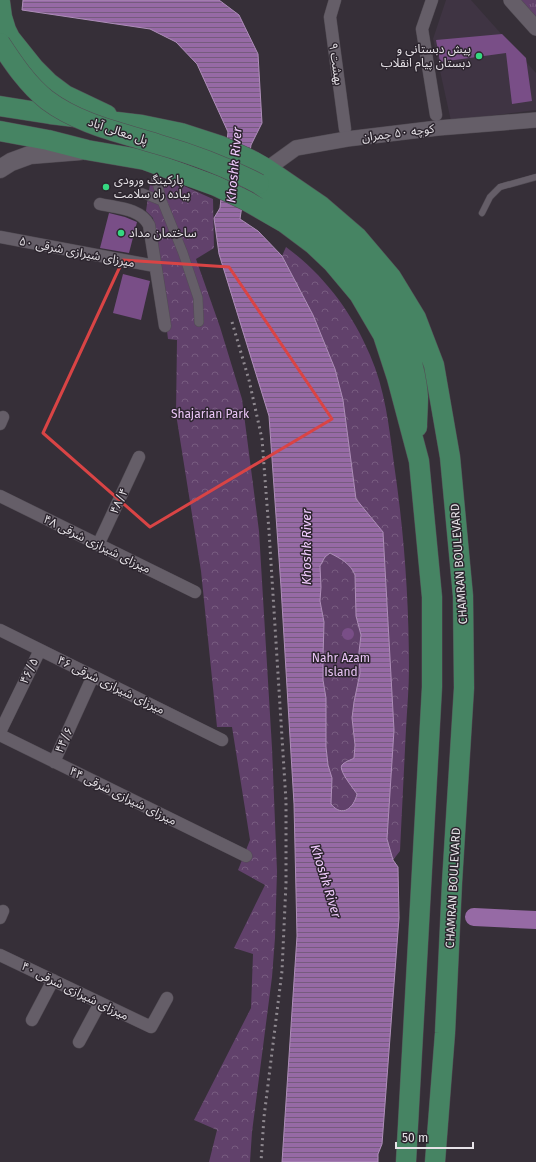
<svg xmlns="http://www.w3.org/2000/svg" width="536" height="1162" font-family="'Fira Sans','Noto Sans Arabic',sans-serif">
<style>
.built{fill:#3f3443}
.grass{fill:url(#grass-tufts)}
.park{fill:url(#park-crowns)}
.water{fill:url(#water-rules);stroke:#ae8eb9;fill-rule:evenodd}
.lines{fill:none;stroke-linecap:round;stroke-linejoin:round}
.river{stroke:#966aa5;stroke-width:18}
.building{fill:#794e87}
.service-casing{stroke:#524c54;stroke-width:7}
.pedestrian-casing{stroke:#524c54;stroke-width:10}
.minor-casing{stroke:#524c54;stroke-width:13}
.tertiary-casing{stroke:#524c54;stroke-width:16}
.secondary-casing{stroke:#524c54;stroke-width:19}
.primary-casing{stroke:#524c54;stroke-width:21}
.service{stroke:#655e68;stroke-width:6}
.pedestrian{stroke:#655e68;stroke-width:9}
.minor{stroke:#655e68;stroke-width:12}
.tertiary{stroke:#655e68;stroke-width:15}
.secondary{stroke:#655e68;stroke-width:18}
.primary{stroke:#468463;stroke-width:20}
.rail{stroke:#8e888f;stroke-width:3;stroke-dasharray:2 4;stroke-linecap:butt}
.primary-bridge-casing{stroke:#524c54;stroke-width:21;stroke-linecap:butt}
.primary-bridge{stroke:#468463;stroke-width:20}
.marked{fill:none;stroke:#d94445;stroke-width:3;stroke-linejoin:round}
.poi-dot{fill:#35d881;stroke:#2c252e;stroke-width:1.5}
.labels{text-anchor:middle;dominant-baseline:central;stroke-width:3;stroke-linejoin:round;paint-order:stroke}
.poi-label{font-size:12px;fill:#e7e3e8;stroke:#2c252e;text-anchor:start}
.street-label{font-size:12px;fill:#e7e3e8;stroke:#2c252e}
.park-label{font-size:12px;fill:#eac5f6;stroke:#2c252e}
.water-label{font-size:13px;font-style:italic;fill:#f1ccfe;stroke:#2c252e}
</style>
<defs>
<pattern id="grass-tufts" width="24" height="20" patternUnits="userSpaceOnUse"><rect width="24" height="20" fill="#61416b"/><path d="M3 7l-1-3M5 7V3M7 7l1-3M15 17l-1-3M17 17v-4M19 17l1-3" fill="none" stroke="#785c80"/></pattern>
<pattern id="park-crowns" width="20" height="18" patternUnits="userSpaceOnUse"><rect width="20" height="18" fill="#61416b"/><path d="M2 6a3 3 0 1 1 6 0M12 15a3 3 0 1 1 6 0" fill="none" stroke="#785c80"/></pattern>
<pattern id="water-rules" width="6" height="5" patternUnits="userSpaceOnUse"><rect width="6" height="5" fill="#966aa5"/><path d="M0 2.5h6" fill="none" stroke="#765b7f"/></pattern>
</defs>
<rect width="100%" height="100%" fill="#362f38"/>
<path class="built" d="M446,0H471L536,73V110L451,121L433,39Z"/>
<path class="grass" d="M517,0H536V22Z"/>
<path class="park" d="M150,184L184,186L213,199L214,248L196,259L220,327L242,399L259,531L272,748L277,871L275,938L272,977L252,1132L250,1162H209L217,1130L194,1120L251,1008L253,954L234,948L265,885L238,870L250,840L232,727H217L201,571L176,414L177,340L168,339L153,218L146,211Z
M286,247C323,274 352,312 370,355C385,389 389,426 394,464C404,531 409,600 409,668C409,688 407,709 406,729C404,769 402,810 400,851L393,860L387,839L394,730L383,532L356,499L343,400L335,369L313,315L282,256Z
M330,553C341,559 350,563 355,575L356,616L361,635L359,652L360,673L354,702L352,718L355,745L354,758L342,765L357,793L355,802L350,808L342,811L335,809L331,804L332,778L328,765L326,747V698L323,680V658L324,622L320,601L321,587L320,566L325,557Z"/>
<path class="water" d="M23,0H219L239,15L258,54L262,123L251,145L240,219L258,231L282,256L313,315L335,369L343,400L356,499L383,532L394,730L387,839L393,860L398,867L399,918L382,1144L378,1154V1162H282L297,936L294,804L281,587L269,416L219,254L214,218L220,208L228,132L197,64L176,42L150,29L22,10ZM330,553C341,559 350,563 355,575L356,616L361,635L359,652L360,673L354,702L352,718L355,745L354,758C351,760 344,762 342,765C338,770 353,788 357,794C354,808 342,818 331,804L332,778L328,765L326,747V698L323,680V658L324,622L320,601L321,587L320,566L325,557Z"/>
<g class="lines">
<path class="river" d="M474,917L536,920"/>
</g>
<path class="building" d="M502,34L526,58L532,101L512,104L506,53L440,62L436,40Z
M109,213L125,217L137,222L129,253L100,248Z
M123,274L150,281L141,320L113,313Z
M342 634a6 6 0 1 1 12 0a6 6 0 1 1-12 0Z"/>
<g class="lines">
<g class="service-casing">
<path id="service" d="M482,213L490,197L500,187L536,177"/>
</g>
<g class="pedestrian-casing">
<path id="pedestrian" d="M156,179L162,201
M142,193L162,201L183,253L198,298L199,322"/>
</g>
<g class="minor-casing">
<path id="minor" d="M335,0L330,17L345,129
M432,0L422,29L436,115
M100,204C117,208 140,208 149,225L165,326
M0,237L155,266
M0,424L3,417
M0,496L195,592
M98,545L139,457
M0,630L222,740
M0,732L40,650
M0,735L246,856
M54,762L93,676
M0,918L3,911
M0,955L151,1027L167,998
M32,1020L53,980
M79,1042L100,1003"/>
</g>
<g class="tertiary-casing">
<path id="tertiary" d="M511,0L536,28
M267,169L296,148L347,139L438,128L536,120"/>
</g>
<g class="secondary-casing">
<path id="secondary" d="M0,169L11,162L30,155L80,151"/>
</g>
<g class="primary-casing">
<path id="primary" d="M0,2L2,17L6,30L10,38L34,68L49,83L65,95L107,115
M0,106L50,114L142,125L181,133L221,146L253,161L267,169L321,206L357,237L391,277L416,318L434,365L450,457L463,596L464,688L452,883L445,1033L435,1162
M0,131L48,140L87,150L145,160L216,186L245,200L285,223L313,244L333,263L359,294L383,335L397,378L419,461L432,597V687L406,1162
M259,184C279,198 301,210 320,226C368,267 413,331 418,397C418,407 417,417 417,427"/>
</g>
<use href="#service" class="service"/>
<use href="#pedestrian" class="pedestrian"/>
<use href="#minor" class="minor"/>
<use href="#tertiary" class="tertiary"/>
<use href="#secondary" class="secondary"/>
<use href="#primary" class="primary"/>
<path class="rail" d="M232,322L249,380L262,439L269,531L286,801V883L282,971L264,1117L261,1162"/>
<g class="primary-bridge-casing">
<path id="primary-bridge" d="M0,43C13,63 28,85 47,100C79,124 119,132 157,144C192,154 227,167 259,184"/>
</g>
<use href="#primary-bridge" class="primary-bridge"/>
</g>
<path class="marked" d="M123,260L229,267L332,419L150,527L43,433Z"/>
<g class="poi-dot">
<circle cx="479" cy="56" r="4"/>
<circle cx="106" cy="187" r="4"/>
<circle cx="121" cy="233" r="4"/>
</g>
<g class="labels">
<g class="poi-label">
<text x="471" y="49" text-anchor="end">پیش دبستانی و<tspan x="471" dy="14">دبستان پیام انقلاب</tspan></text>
<text x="114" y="180">پارکینگ ورودی<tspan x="114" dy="14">پیاده راه سلامت</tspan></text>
<text x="129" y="233">ساختمان مداد</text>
</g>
<g class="street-label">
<text transform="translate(336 64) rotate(82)">۹ بهشت</text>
<text transform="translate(118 131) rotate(18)">پل معالی آباد</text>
<text transform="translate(398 133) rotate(-7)">کوچه ۵۰ چمران</text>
<text transform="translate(77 252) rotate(11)">۵۰ میرزای شیرازی شرقی</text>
<text transform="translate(119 501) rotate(-65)">۴۸/۴</text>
<text transform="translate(97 544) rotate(26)">۴۸ میرزای شیرازی شرقی</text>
<text transform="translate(459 564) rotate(-94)">CHAMRAN BOULEVARD</text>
<text transform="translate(29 671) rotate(-64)">۴۶/۵</text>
<text transform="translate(111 685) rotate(26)">۴۶ میرزای شیرازی شرقی</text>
<text transform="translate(64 740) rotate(-65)">۴۴/۶</text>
<text transform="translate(123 796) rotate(26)">۴۴ میرزای شیرازی شرقی</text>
<text transform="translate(453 888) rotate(-87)">CHAMRAN BOULEVARD</text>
<text transform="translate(75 991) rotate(26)">۴۰ میرزای شیرازی شرقی</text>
</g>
<g class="park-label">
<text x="210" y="414">Shajarian Park</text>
<text x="341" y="658">Nahr Azam<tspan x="341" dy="14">Island</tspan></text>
</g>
<g class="water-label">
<text transform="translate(234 165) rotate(-85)">Khoshk River</text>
<text transform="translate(306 547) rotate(-90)">Khoshk River</text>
<text transform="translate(326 881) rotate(73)">Khoshk River</text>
</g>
</g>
<path d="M396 1142v6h77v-6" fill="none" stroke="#e7e3e8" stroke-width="2"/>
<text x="402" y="1142" font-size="12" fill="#e7e3e8" stroke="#2c252e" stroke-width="3" paint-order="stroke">50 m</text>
</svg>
